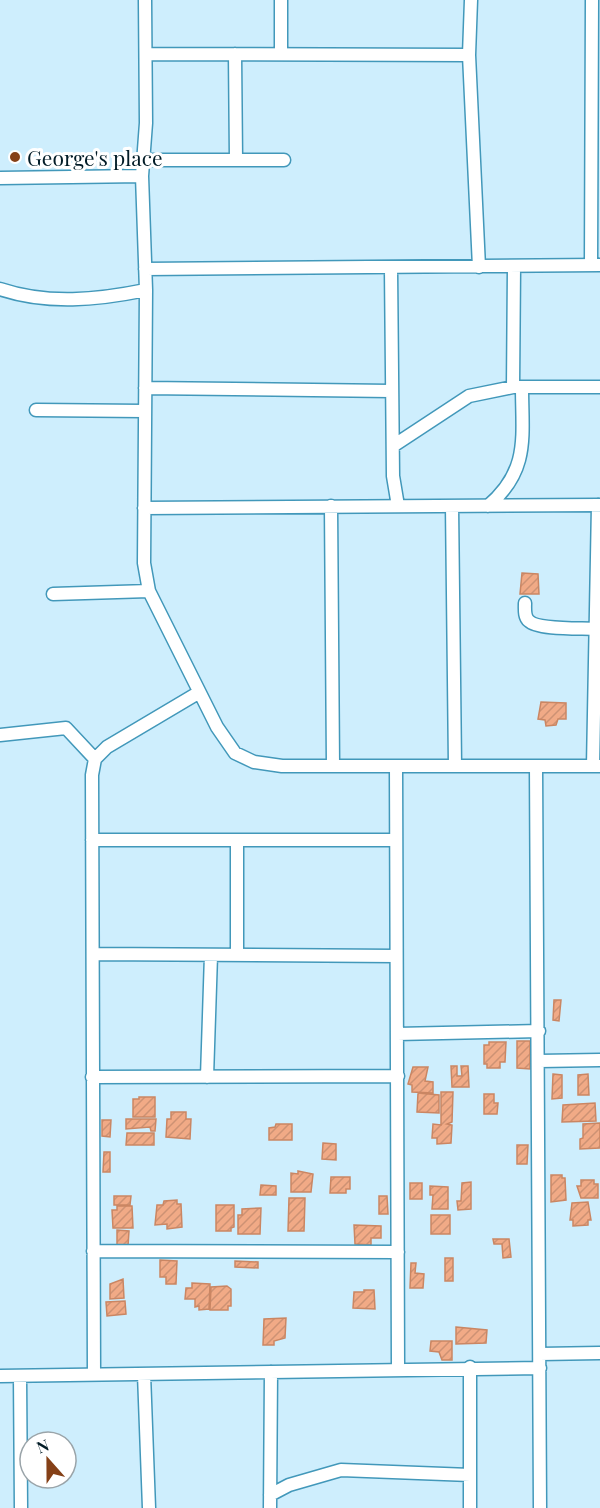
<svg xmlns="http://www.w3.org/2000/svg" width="600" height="1508" font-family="'Playfair Display',serif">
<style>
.building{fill:url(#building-hatch);stroke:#ca8663;stroke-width:1.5}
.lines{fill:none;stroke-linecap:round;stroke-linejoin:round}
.minor-casing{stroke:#4298ba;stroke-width:15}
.minor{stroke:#fff;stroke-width:12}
.poi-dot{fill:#854017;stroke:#fff;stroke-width:2}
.labels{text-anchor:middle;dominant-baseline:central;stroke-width:6;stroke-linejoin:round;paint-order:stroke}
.poi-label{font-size:21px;fill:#021c27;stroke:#fff;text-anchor:start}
</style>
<defs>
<pattern id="building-hatch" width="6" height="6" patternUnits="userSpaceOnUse" patternTransform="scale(1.5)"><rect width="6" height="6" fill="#f1aa86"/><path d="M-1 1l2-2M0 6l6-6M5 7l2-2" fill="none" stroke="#cd9274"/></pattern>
</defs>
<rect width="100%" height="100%" fill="#ceeefd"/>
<path class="building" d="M522,573L538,574L539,594H520Z
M541,702L566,703V719H558L556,725L546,726L545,720L538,719Z
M554,1000H561L559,1021L553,1020Z
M517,1041H530V1069L517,1068Z
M489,1042H506L505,1062H500V1068H487V1064H484V1045H489Z
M451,1066H457V1076H462L461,1066H468L469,1087H452Z
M413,1067H428L425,1081L433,1082V1093L412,1092V1085L408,1084Z
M553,1074L562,1075V1098L552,1099Z
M588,1074L589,1095H578V1075Z
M441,1092H453L452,1122L447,1124L452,1125L451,1143L437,1144V1138H432L433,1124L441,1125Z
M418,1093L439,1095V1113L417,1112Z
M484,1094H494V1103H498L497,1114H484Z
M139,1097H155V1117H133V1099H139Z
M595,1103L596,1121L562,1122L563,1105Z
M171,1112H186V1119H191L190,1139L166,1137L167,1119H171Z
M126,1119H156L155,1131H151L150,1127L126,1129Z
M102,1120H111L110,1137L102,1136Z
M600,1123V1148L580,1149V1139L583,1138V1124Z
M276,1124H292V1140H269V1128L275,1127Z
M127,1133H154V1145H126Z
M323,1143L336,1144V1160L322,1159Z
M517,1145H528L527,1164H517Z
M104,1152H110V1172H103Z
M298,1171L313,1174L311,1192H291V1173L298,1174Z
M551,1175H562V1178H565L566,1200L551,1202Z
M331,1177H350V1189H346V1193H330Z
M581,1180H594V1184H598V1198H581L577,1186H581Z
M471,1182V1209L458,1210L457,1201H461L462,1183Z
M410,1183H422V1199H410Z
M261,1185L276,1186V1195H260Z
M430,1186L448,1187V1209H432L433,1195H430Z
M114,1196H131L130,1205H114Z
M379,1196H387L388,1214H379Z
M289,1198H305L304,1231H288Z
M177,1200V1204H181L182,1227L167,1229V1224L155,1225L157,1205H163L164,1201Z
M588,1202L591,1220H588V1225L573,1226V1220H570L572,1203Z
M216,1205H234V1227L231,1228V1231H216Z
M117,1206H132L133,1228H113L112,1210H117Z
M261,1208L260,1234H238V1215H242V1209Z
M431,1215H450V1234H431Z
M354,1225L381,1226V1238H371V1245L355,1244Z
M117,1230L129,1231L128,1246L117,1247Z
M493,1239H509L511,1257L503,1258L502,1244H494Z
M445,1258H453V1281H445Z
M160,1260L177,1261L176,1284H166V1277H160Z
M235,1261L258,1262V1268L235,1267Z
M411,1263H416L415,1273L424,1274L423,1288H410Z
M123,1279L124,1298L110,1299V1284Z
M192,1283L210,1284L209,1309L199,1310V1306L195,1307V1299H185L186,1288H192Z
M227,1286L231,1289V1306H228V1310H210L211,1287Z
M364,1290H374L375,1309L353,1308L354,1292H364Z
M125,1301L126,1314L107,1316L106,1302Z
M286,1318L285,1338L274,1341V1345H263L264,1319Z
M456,1327L487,1330L486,1343L456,1344Z
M431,1341H452V1360H442L439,1352L430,1351Z"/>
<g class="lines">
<g class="minor-casing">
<path id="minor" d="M145,0L146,123L142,176L146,290L144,563L149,591L217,727L235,753L254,762L282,766H600
M471,0L469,55L479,267
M146,54L469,55
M235,54L236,160
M281,54V0
M144,160H284
M0,178L142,176
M591,265L592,0
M145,269L600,265
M391,269L393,476L398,506
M0,289C48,305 97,300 146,290
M513,387L514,267
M145,388L391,391
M36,410L144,411
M393,446L469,396L513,387H600
M331,506L333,766
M452,506L455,766
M488,506C530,470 522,437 522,387
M144,508L600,505
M53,594L149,591
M525,603C525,609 524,617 529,621C538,630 581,628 596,629
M0,735L66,728L95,759
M396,766L398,1369
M536,766L540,1508
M593,766L598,505
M92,840H395
M237,840V955
M93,954L396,956
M397,1034L539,1031
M539,1061L600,1060
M92,1077L398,1076
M207,1077L211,955
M93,1251L398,1252
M540,1354L600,1353
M470,1367V1508
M144,1374L149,1508
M94,1375L92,775L95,759L107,747L198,693
M0,1376L540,1368
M20,1376L21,1508
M270,1495L289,1485L341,1470L470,1475
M270,1508L271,1372"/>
</g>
<use href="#minor" class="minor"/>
</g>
<circle class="poi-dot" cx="15" cy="157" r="6"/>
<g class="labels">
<g class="poi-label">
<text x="27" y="157">George's place</text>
</g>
</g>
<g transform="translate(48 1460) rotate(339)"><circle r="28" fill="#ffffff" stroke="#9aa4a9" stroke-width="1.5"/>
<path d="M0-4.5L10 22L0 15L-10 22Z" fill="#854017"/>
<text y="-9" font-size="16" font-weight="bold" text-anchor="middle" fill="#021c27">N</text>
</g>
</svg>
